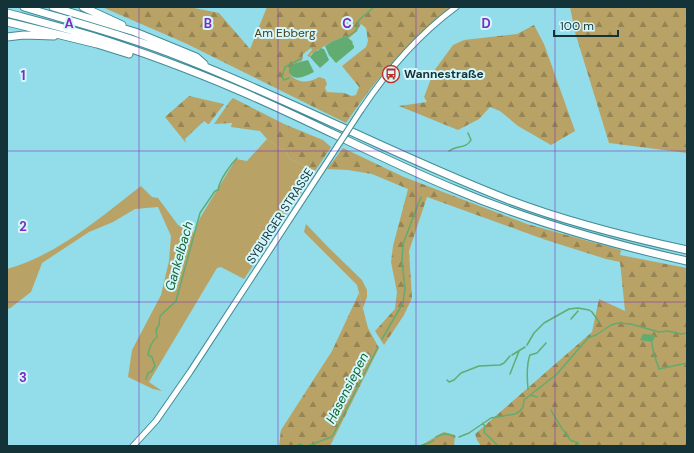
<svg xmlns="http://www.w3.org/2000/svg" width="694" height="453" font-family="'DM Sans',sans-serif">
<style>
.green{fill:#b9a265}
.forest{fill:url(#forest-firs);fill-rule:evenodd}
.water{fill:#62ab71}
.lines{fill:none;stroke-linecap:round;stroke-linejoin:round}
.stream{stroke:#62ab71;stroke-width:1.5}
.tertiary-casing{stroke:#408c97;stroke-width:7}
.motorway-casing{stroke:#408c97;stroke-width:9}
.tertiary{stroke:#fff;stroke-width:5}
.motorway{stroke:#fff;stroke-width:7}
.tertiary-bridge-casing{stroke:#408c97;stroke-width:7;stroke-linecap:butt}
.tertiary-bridge{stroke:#fff;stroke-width:5}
.grid{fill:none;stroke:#7b2cbf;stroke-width:1;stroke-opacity:0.55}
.labels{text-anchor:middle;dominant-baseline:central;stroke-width:4;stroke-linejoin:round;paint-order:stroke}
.park-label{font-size:12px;fill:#4c3f19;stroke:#d3f7fd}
.poi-label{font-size:12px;font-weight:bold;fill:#133338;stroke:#d3f7fd;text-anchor:start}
.street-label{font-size:12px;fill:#133338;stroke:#d3f7fd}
.water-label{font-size:13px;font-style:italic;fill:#15652e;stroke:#d3f7fd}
.grid-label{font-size:13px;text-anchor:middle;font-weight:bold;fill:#7b2cbf;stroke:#d3f7fd;stroke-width:4;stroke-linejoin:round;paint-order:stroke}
</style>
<defs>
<pattern id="forest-firs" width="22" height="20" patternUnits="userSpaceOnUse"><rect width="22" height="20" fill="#b9a265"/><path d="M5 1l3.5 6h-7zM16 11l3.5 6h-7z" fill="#958554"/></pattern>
</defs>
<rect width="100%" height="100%" fill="#92dde9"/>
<path class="green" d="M267,139L286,152L290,159L315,171L244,279L221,267L217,268L149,382L162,391L153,389L128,377L132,350L161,295L169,261L171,236L158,207L135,209L113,222L89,232L42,263L31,292L9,309L7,307V269C57,255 100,218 141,186L152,197L158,198L178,225L194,233L200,218L236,159L247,161Z
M306,224L328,247L362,280L367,290V297L363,308L357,285L304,232Z"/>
<path class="forest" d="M102,7H195L194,8L219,13L250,49L267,7H454C429,29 403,51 381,76C368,91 357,107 346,123L185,43ZM361,24L366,28L368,41L366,47L342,66L359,87L356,95L352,96L344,93L327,92L325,88L327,84L325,79L319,77C308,84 296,83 289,73L296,63L302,61L303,54L311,48L312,50L307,56L310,57L311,54L333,41L346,36L349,38L357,31Z
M570,7H687V153L609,143L575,32Z
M534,25L544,44L575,131L551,145L518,126L500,111L490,107L479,119L458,130L399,106L427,102L424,97L434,71L453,45L464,40L517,34Z
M189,96L224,104L209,124H208L204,121L185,139L186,143L165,117Z
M233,98L284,124L323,140L331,147L315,171L290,159L286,152L267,139L260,131L231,127L232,123L214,124L230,101Z
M343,148L404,177L527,224L621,250L620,255L687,268V446H481L477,440L475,434L592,332L599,299L625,311L620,262L606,259L546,240L427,197L409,251L412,298L404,315L384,345L375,331L395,309L397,292L391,262L393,246L408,189L372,174L348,170L327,169Z
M359,293L368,328L379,348L330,446H279L281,430L332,351Z
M444,432L455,435L454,446H419C429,442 435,436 444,432Z"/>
<path class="water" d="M346,36L353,42L352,43L354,46V48L336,63L329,55L325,46L333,41Z
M320,48L324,49L329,60L320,68L310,57L314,52L319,50Z
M308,60L314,72C305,76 296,82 289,73V67L296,63Z
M643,334L655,335V337L652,342L640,340Z"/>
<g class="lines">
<path class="stream" d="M347,37L356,31L359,20L374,7
M289,78L284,80L282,77L285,67L302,58
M449,151C457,145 466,149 471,140L468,133
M571,319L578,311
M382,339L403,303L405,288L402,262L403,244L421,197
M652,342C652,352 656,359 659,369L687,363
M527,345L534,333L544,323L569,309L578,308L589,310L592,312L599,322
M512,355L525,347
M510,374L519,351
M146,379L148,373L152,371L155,366L152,357L148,355C149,349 152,341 157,337L156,330L159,325L160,316L176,301L200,213L215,191L218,190C219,181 230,165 237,158
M447,380L449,382L454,380L461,373L479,366L500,365L504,363L510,356
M528,389C527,378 526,365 530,355L537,353L546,343
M530,395L537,397
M551,410C552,412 562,429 563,430C566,433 568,435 570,440L578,443L579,446
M483,423L485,427L484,432L498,446
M436,437C443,433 448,433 455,437
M459,437L469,433L491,418L515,414L520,411L523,407L524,400L557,374L588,338L596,335L611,325L618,323L631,324L659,332L668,331L681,334L687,333
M297,446L299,444L304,446
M308,446L331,437L333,435L378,347
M420,446L431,442L434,440"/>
<g class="tertiary-casing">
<path id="tertiary" d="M361,110C387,71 418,35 456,7
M133,446L156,421L190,372L333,153"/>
</g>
<g class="motorway-casing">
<path id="motorway" d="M24,7C77,23 131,37 183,58C293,101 398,157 509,200C567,222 627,237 687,250
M53,7L135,32L196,57L204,64
M83,7L122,25
M7,13C37,21 68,29 98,38C146,53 193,71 238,90C311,121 381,159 454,189C529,221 607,243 687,261
M7,22L97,44L129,54
M7,37L24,35L54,36"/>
</g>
<use href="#tertiary" class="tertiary"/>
<use href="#motorway" class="motorway"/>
<g class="tertiary-bridge-casing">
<path id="tertiary-bridge" d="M333,153L361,110"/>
</g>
<use href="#tertiary-bridge" class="tertiary-bridge"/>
</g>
<path class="grid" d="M139,7V446M278,7V446M416,7V446M555,7V446M7,151H687M7,302H687"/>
<defs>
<g id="bus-ring" transform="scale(0.9)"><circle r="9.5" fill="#d3f7fd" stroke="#bb2d22" stroke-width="1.5"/><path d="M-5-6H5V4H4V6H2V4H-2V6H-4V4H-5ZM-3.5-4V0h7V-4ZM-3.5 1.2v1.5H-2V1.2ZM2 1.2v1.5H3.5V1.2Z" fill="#bb2d22"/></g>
</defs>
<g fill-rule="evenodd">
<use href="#bus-ring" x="391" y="74"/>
</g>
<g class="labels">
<g class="park-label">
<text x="285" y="33">Am Ebberg</text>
</g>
<g class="poi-label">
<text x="404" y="74">Wannestraße</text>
</g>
<g class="street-label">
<text transform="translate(280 216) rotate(-57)">SYBURGER STRASSE</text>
</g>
<g class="water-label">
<text transform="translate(179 256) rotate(-74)">Gankelbach</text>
<text transform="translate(347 388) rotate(-63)">Hasensiepen</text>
</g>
</g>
<g class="grid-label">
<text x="69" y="28">A</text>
<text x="208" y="28">B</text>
<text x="347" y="28">C</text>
<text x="486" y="28">D</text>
<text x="23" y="80">1</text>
<text x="23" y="231">2</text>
<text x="23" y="382">3</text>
</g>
<rect width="694" height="453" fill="none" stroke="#133338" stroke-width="16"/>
<path d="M554 30v6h64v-6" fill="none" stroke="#133338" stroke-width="2"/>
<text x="560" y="30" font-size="12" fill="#133338" stroke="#d3f7fd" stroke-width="3" paint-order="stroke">100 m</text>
</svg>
